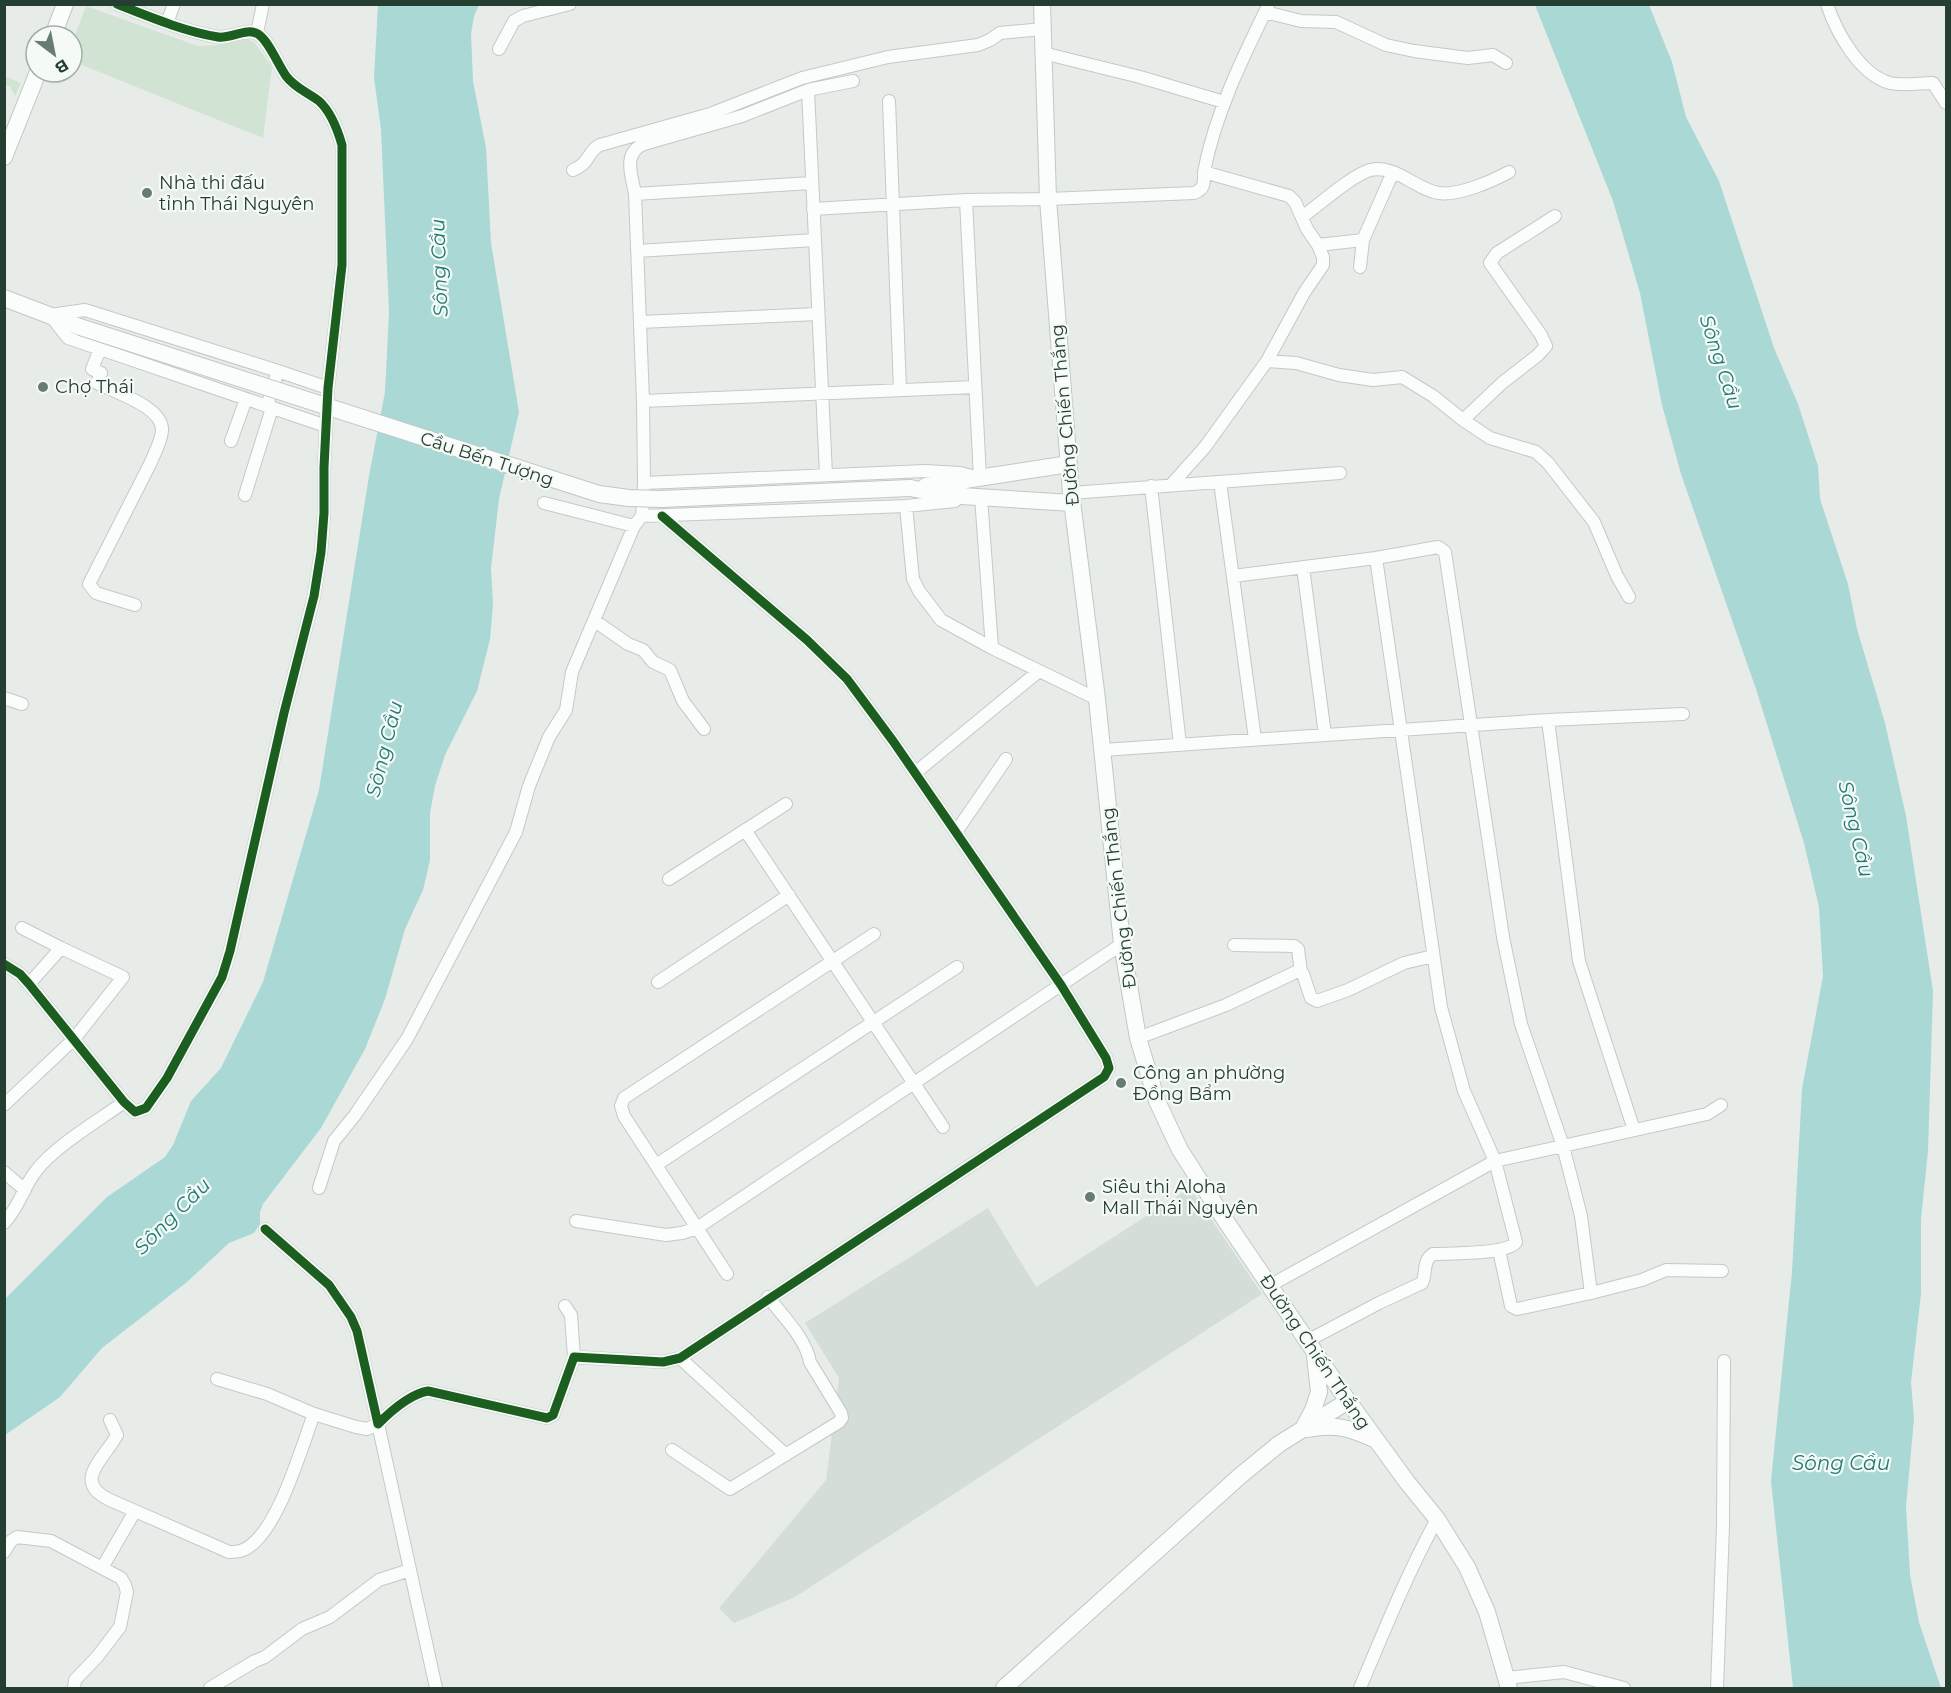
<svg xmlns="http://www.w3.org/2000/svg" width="1951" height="1693" font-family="Montserrat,sans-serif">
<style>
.built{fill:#d5ddd8}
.green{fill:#d1e4d3}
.water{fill:#a9d8d5}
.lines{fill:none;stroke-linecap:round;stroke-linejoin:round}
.street-casing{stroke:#c4c9c6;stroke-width:14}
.secondary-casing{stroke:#c0c8c4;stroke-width:18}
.street{stroke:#fbfcfc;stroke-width:12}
.secondary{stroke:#fbfcfc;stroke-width:16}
.secondary-bridge-casing{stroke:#c0c8c4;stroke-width:18;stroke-linecap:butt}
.secondary-bridge{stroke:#fbfcfc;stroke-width:16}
.cycleway-casing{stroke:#f6faf7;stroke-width:13}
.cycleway{stroke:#1b5e20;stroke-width:9}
.poi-dot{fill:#687c72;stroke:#f6faf7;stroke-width:2}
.labels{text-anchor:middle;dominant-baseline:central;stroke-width:4.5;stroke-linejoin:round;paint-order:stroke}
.poi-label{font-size:18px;fill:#243f32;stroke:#f6faf7;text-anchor:start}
.street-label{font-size:18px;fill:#243f32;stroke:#f6faf7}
.water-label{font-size:20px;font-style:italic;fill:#207a77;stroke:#f6faf7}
</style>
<rect width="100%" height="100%" fill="#e7ece9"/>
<path class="built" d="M1190,1188L1262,1294L795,1597L734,1623L719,1608L826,1480L839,1378L805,1323L988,1208L1036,1287Z"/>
<path class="green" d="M86,6L198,46L218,45L234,38H246L255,43L272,67L263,138L72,61V43Z
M4,76L21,83L15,96L10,87L5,84Z"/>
<path class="water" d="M378,5H479L474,16L471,34L473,81L486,148L491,243L519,412L499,499L491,568L493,604L490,639L477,691L445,755L435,786L430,813V860L423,890L405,929L385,999L365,1049L321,1128L263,1204L260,1212V1224L254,1233L229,1243L187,1282L102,1348L60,1397L5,1435V1299L107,1197L165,1157L173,1145L191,1101L221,1068L263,982L319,790L369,476L385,392L389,312L381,129L374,78Z
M1535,5H1649L1672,62L1686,117L1719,181L1774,348L1798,404L1818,466L1820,499L1848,584L1857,629L1885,723L1906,816L1933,991L1928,1151L1921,1219V1294L1911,1382L1914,1419L1906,1506L1910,1575L1919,1622L1941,1688H1793L1771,1481L1792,1272L1802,1089L1823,976L1819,907L1804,843L1756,689L1681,474L1662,405L1640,293L1613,201Z"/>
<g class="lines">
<g class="street-casing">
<path id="street" d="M1827,4C1836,32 1860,75 1890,83C1903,86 1920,83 1933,83L1946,103
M1265,12L1301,21L1336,22L1386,45L1414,51L1468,58L1493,55L1506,63
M167,23L174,4
M257,33L263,4
M499,49L514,21L523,16L570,4
M1043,53L1140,77L1224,102
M808,90L826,475
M889,101L900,390
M573,170C590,164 587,151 600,145L710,114L802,78L888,57L978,45L990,40L1000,33L1043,29
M1204,172C1215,114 1242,59 1268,6
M635,194L812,183
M813,209L966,200L1048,199L1194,193C1205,189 1204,183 1204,172L1289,196L1295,202L1307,229L1318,245L1323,257V265L1304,293L1267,361L1205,447L1171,485
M1302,217C1320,204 1351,176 1370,170C1396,164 1416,190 1439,193C1459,196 1492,181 1509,172
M1318,245L1363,240
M637,251L815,240
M1360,267L1363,240L1393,172
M85,310L278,371L267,406L68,338L50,315Z
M640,322L818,314
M100,349L92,369L101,373L97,383C114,392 164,407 162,431C161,442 155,452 151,462L89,584L96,593L135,605
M1267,361L1296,363L1339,375L1373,380L1402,377L1433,396L1463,420L1490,438L1536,452L1548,463L1594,522L1617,576L1629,597
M278,371L328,388
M643,401L975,387
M267,406L326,426
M1463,420L1502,383L1538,355L1546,346L1541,335L1490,263L1497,253L1555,216
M231,441L246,399
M1220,482L1255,739
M644,483L925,471L960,473L980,478L966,200
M1151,486L1180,745
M1071,493L1340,473
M245,495L272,408
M975,498L981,497L992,648L1097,699
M544,503L634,526
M906,506L913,579L919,591L941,620L992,648
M642,516L906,506L955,501
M1303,567L1325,735
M1233,576L1376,558L1438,547L1445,552L1503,937L1521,1024L1563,1146L1581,1216L1591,1293
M595,621L628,644L643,650L653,662L670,670L683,701L704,729
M4,698L22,704
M1548,720L1579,961L1634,1130
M1103,750L1548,720L1683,714
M915,773L1039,671
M745,830L943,1127
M956,832L1006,759
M669,879L786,804
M22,928L61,948L29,984
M1234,945L1294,946L1298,949L1301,972
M4,964L20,974L29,984L124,1102L135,1112L146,1108L167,1078L222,977L230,951L284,713L314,596L321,552L324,513V467L328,388L342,265V145C338,131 330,111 319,101C307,92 295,88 286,76C278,65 269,41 258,34C247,27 230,39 218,37C183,31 150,17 117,4
M658,982L789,895
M1138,1038L1226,1005L1296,972H1301L1303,974L1311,998L1317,1001L1348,990L1404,963L1433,956
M4,1105L74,1039L123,977L61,948
M656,1165L957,967
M4,1172L25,1190
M319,1188L334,1141L355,1115L407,1039L516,832L529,786L549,737L566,710L572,672L634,526L642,516L644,483L643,401L635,194C632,176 622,153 644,144L742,116L808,90L853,81
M576,1221L666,1235L682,1233L697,1228L1122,944
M4,1223C19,1208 23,1187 36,1171C55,1146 98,1121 124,1102
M265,1229L329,1285L351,1317L357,1331L378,1424C391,1411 410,1394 428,1391L547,1418L553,1415L574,1357L663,1362L680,1358L1104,1077L1109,1068L1106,1058L1061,985L893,741L847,679L807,640L662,516
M1499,1250L1511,1306L1517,1309L1591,1293L1642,1280L1666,1270L1722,1271
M727,1274L624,1116L621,1106L624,1098L874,934
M1269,1286L1495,1161L1707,1114L1721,1105
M565,1306L571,1315L574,1357
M1307,1341L1379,1303L1422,1283C1427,1273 1422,1261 1433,1254C1450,1253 1507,1255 1516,1242L1495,1161L1464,1091L1441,1007L1376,558
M680,1358L786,1455
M217,1379L267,1394L314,1414L356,1427L367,1429L378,1424L436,1688
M110,1420L117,1435C104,1459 71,1482 110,1500L229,1552C233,1552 239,1552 243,1550C277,1536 301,1448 314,1414
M672,1450L730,1489L839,1422L842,1418L841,1413L810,1362C806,1339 783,1316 768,1297
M4,1552L11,1541L17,1537L51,1541L102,1568L121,1578L125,1585L127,1592L120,1627L97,1657L75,1680L74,1688
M102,1568L135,1511
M1506,1678L1564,1672L1624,1688
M210,1688L255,1661L265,1657L302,1629L330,1617L379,1580L410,1570
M1360,1688C1384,1631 1407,1574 1437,1519
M1717,1688L1723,1526L1724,1361"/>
</g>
<g class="secondary-casing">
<path id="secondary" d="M1042,4L1048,199L1071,493L1097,699L1122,944L1138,1038L1157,1101L1180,1150L1225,1220L1348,1401L1407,1482L1437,1519L1467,1567L1487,1612L1509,1688
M53,36L65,4
M4,157L38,72
M4,298L80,327
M926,486L1069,464
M910,488L945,495L1072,503
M1303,1429L1313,1410L1319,1392L1315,1356
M1307,1429C1336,1424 1347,1427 1374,1439
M1004,1688L1240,1476L1279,1444L1348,1401"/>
</g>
<use href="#street" class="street"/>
<use href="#secondary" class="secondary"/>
<g class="secondary-bridge-casing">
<path id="secondary-bridge" d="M80,327L599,494L629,498L661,499L910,488"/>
</g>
<use href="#secondary-bridge" class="secondary-bridge"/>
<g class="cycleway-casing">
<path id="cycleway" d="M4,964L20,974L29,984L124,1102L135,1112L146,1108L167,1078L222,977L230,951L284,713L314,596L321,552L324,513V467L328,388L342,265V145C338,131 330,111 319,101C307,92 295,88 286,76C278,65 269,41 258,34C247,27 230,39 218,37C183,31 150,17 117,4
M265,1229L329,1285L351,1317L357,1331L378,1424C391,1411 410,1394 428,1391L547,1418L553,1415L574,1357L663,1362L680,1358L1104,1077L1109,1068L1106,1058L1061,985L893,741L847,679L807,640L662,516"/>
</g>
<use href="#cycleway" class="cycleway"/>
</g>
<g class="poi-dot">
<circle cx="147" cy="193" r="6"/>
<circle cx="43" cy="387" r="6"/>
<circle cx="1121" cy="1083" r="6"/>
<circle cx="1090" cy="1197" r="6"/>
</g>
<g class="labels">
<g class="poi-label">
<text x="159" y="183">Nhà thi đấu<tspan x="159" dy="21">tỉnh Thái Nguyên</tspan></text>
<text x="55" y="387">Chợ Thái</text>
<text x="1133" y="1073">Công an phường<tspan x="1133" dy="21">Đồng Bẩm</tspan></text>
<text x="1102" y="1187">Siêu thị Aloha<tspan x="1102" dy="21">Mall Thái Nguyên</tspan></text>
</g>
<g class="street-label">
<text transform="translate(1065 415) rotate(-95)">Đường Chiến Thắng</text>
<text transform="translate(487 459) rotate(18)">Cầu Bến Tượng</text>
<text transform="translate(1119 898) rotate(-97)">Đường Chiến Thắng</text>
<text transform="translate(1315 1352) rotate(56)">Đường Chiến Thắng</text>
</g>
<g class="water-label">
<text transform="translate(439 268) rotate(-92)">Sông Cầu</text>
<text transform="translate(1721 362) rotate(72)">Sông Cầu</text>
<text transform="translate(384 749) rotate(-76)">Sông Cầu</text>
<text transform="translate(1856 829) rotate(77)">Sông Cầu</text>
<text transform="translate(172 1216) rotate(-45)">Sông Cầu</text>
<text x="1841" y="1463">Sông Cầu</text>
</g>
</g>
<rect width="1951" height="1693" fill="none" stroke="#243f32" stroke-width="12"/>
<g transform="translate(54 54) rotate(148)"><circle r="28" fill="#f6faf7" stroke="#a2afa8" stroke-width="1.5"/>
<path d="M0-4.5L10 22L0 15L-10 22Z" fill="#687c72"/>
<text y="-9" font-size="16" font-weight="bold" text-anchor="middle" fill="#243f32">B</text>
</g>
</svg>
